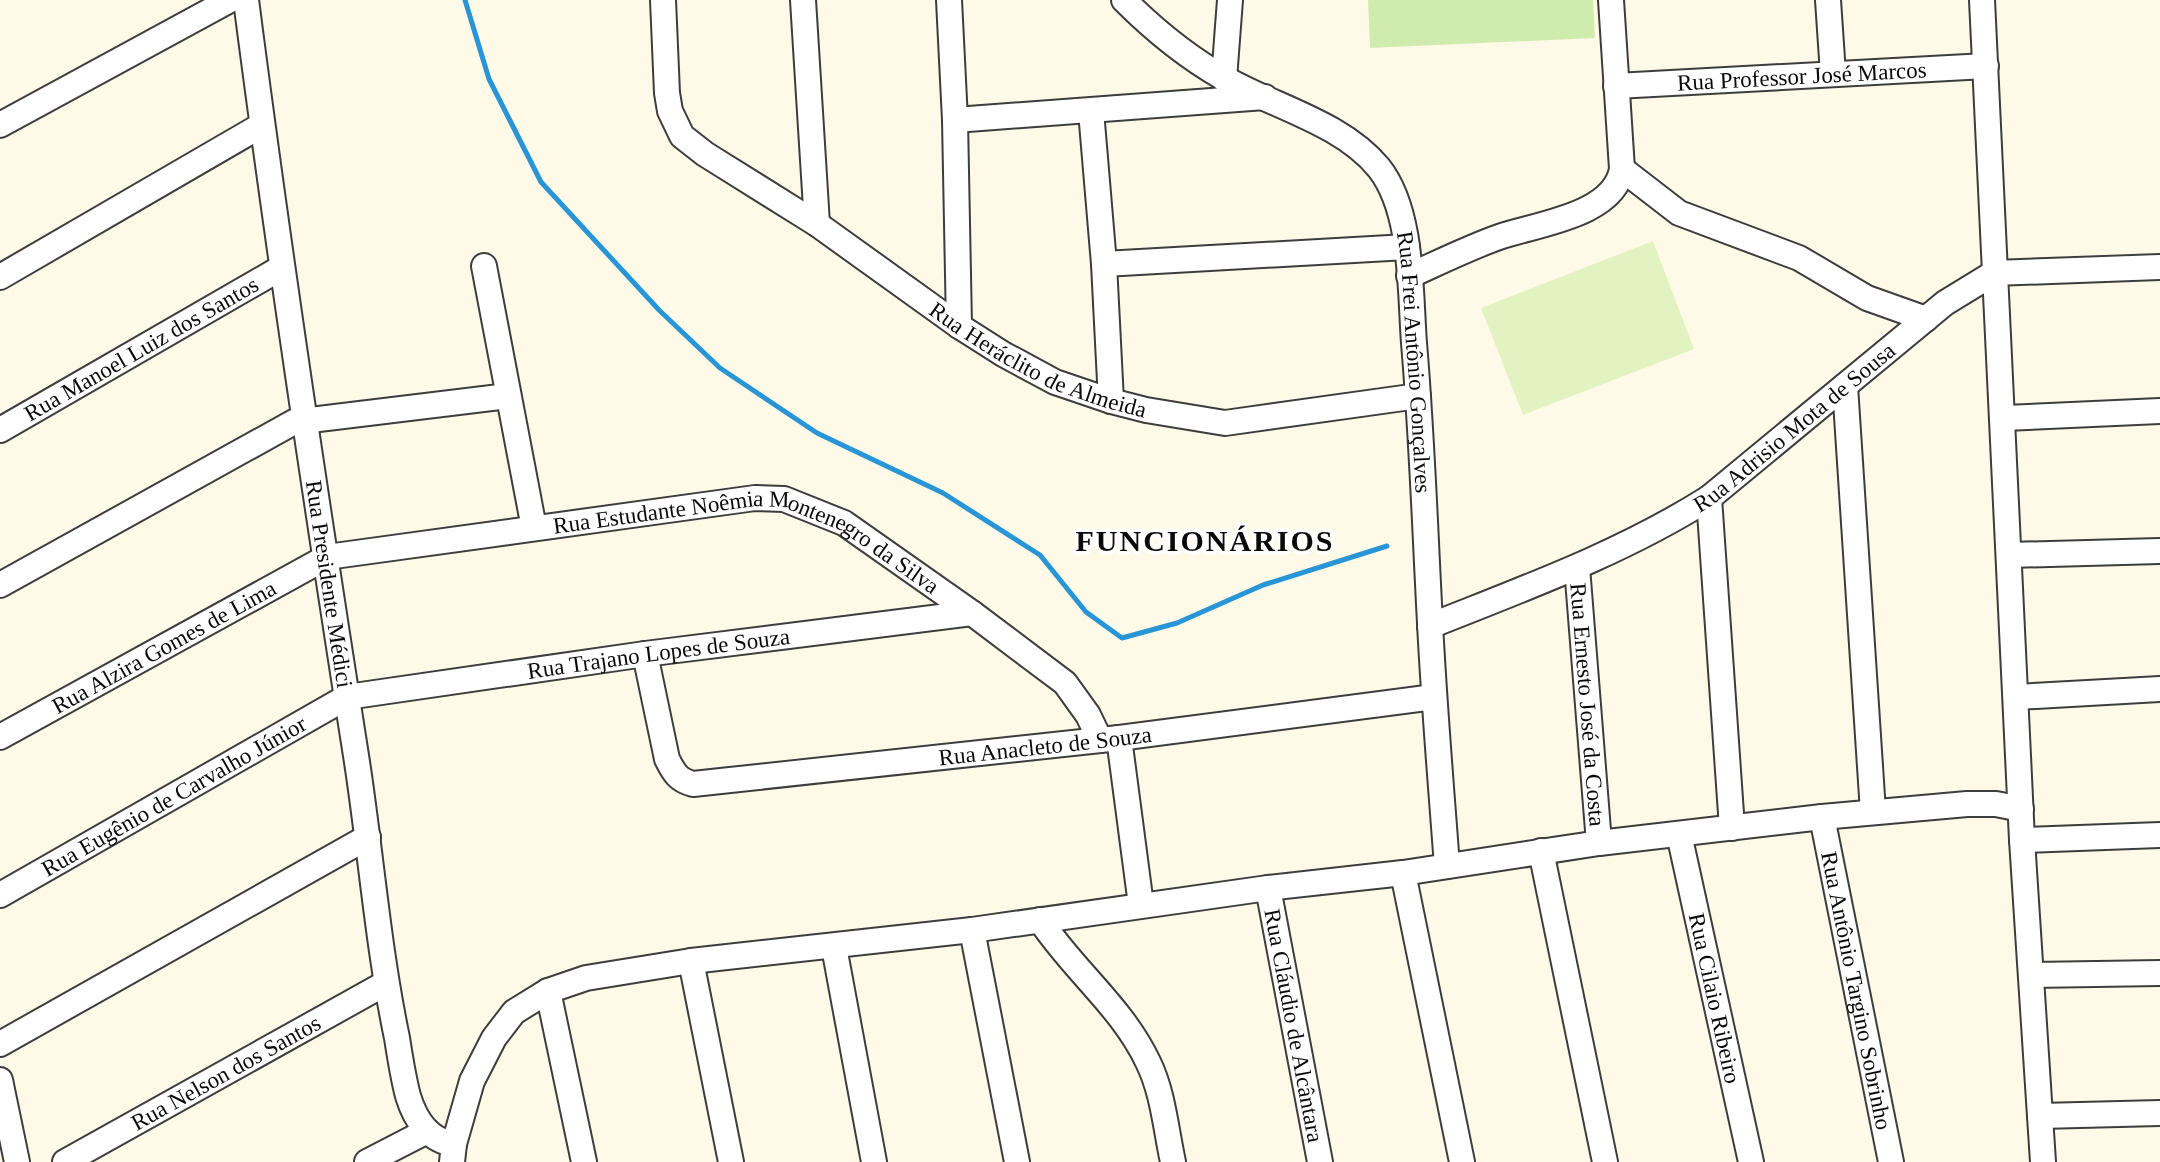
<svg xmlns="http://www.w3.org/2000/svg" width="2160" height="1162" font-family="'Times New Roman',serif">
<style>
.park{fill:#cfecae}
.pitch{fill:#e2f2c1}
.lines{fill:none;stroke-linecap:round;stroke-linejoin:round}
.stream{stroke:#2895d7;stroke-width:5}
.minor-casing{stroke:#3d3d3d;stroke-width:28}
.minor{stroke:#fff;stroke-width:24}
.labels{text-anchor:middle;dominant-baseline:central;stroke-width:7;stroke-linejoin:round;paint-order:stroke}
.street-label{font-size:23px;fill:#0a0a0a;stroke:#fff}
.district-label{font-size:30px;font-weight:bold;letter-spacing:2px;fill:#0a0a0a;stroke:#fff}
</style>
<rect width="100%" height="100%" fill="#fffae7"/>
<path class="park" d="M1368,0H1593L1595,38L1370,48Z"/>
<path class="pitch" d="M1653,241L1694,349L1523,415L1481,308Z"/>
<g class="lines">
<path class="stream" d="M465,0L489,79L541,182L659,310L720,368L817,433L943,493L1040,555L1086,612L1122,638L1177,623L1263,585L1387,546"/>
<g class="minor-casing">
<g id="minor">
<path id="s1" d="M246,0C279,255 317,508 357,762C371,854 378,947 397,1038C400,1057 403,1077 408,1096C415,1119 429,1141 454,1144"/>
<path id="s2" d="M663,0L667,93L670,111L682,136L705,154L817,224L959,326L1003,354L1055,382L1111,401L1146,410L1225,423L1418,396"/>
<path d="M803,0L817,224"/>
<path d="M949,0L955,120L959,326"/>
<path id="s3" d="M1124,0C1154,30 1187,57 1224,78C1274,107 1341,122 1379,168C1413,211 1410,290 1414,343C1422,436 1425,530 1430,623C1434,704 1441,785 1447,866"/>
<path d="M1828,0L1833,74"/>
<path d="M1982,0L2022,840L2043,1162"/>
<path d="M1224,79L1230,0"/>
<path id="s4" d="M1616,86L1986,66"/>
<path d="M1091,111L1104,264L1111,401"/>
<path d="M955,120L1265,97"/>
<path d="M0,125L230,0"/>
<path d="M1622,169L1679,213L1799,258L1867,298L1926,319"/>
<path d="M1104,264L1407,247"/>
<path d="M484,266L534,528"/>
<path d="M1409,276C1438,263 1468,248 1499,237C1536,224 1614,216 1622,169L1611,0"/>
<path d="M0,277L262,125"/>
<path d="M1845,386L1873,812"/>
<path d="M2004,418L2160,411"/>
<path id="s5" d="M0,430L281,268"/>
<path d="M1709,498L1732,828"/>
<path d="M2010,555L2160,551"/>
<path id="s6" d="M1577,567L1599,843"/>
<path d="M0,585L294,422L508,396"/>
<path id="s7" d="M1430,626C1525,588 1622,553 1709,498L1945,303L1994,273L2160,267"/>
<path id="s8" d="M645,654L667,759C674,773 678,780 693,784L1119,738L1434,697"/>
<path d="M2016,697L2160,689"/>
<path id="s9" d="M0,737L327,557L755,498L784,499L844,523L972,613L1065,683L1088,715L1100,740"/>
<path d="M1119,738L1141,905"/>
<path id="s10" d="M1822,817L1891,1162"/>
<path id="s11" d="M1679,834L1751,1162"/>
<path d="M2022,840L2160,835"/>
<path d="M1541,851L1605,1162"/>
<path d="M1403,873L1462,1162"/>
<path id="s12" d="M1268,888L1320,1162"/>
<path id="s13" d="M0,895L347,697L645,654L972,613"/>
<path d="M1040,920C1073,970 1122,1007 1148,1062C1163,1092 1166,1130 1173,1162"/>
<path d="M972,930L1017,1162"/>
<path d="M834,947L874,1162"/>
<path d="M691,961L731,1162"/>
<path d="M2032,975L2160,973"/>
<path d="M548,991L584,1162"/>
<path d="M0,1044L368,837"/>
<path d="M0,1080L17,1162"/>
<path d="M2040,1116L2160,1113"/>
<path id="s14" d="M65,1162L386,983"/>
<path d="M367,1162L427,1131"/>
<path d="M452,1162L454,1144L472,1081L494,1038L514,1012L548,991L586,978L691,961L972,930L1268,888L1403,873L1599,843L1822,817L1967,804H1996L2021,809"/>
</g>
</g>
<use href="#minor" class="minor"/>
</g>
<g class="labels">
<g class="street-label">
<text stroke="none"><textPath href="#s4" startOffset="186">Rua Professor José Marcos</textPath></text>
<text stroke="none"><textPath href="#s5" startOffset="163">Rua Manoel Luiz dos Santos</textPath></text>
<text stroke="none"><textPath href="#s2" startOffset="562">Rua Heráclito de Almeida</textPath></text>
<text stroke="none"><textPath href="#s3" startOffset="508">Rua Frei Antônio Gonçalves</textPath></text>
<text stroke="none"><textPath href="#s7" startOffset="418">Rua Adrisio Mota de Sousa</textPath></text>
<text stroke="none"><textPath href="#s9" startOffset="807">Rua Estudante Noêmia Montenegro da Silva</textPath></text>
<text stroke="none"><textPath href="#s1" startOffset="590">Rua Presidente Médici</textPath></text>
<text stroke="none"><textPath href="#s9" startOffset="187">Rua Alzira Gomes de Lima</textPath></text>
<text stroke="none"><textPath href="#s13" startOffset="714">Rua Trajano Lopes de Souza</textPath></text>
<text stroke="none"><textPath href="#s6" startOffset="138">Rua Ernesto José da Costa</textPath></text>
<text stroke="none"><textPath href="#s8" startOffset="499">Rua Anacleto de Souza</textPath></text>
<text stroke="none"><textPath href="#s13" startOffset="200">Rua Eugênio de Carvalho Júnior</textPath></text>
<text stroke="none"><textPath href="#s10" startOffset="177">Rua Antônio Targino Sobrinho</textPath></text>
<text stroke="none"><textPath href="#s11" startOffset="168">Rua Cilaio Ribeiro</textPath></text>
<text stroke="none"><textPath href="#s12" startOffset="140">Rua Cláudio de Alcântara</textPath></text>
<text stroke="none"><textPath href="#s14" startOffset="184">Rua Nelson dos Santos</textPath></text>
</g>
<g class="district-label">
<text x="1205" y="540">FUNCIONÁRIOS</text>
</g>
</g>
</svg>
